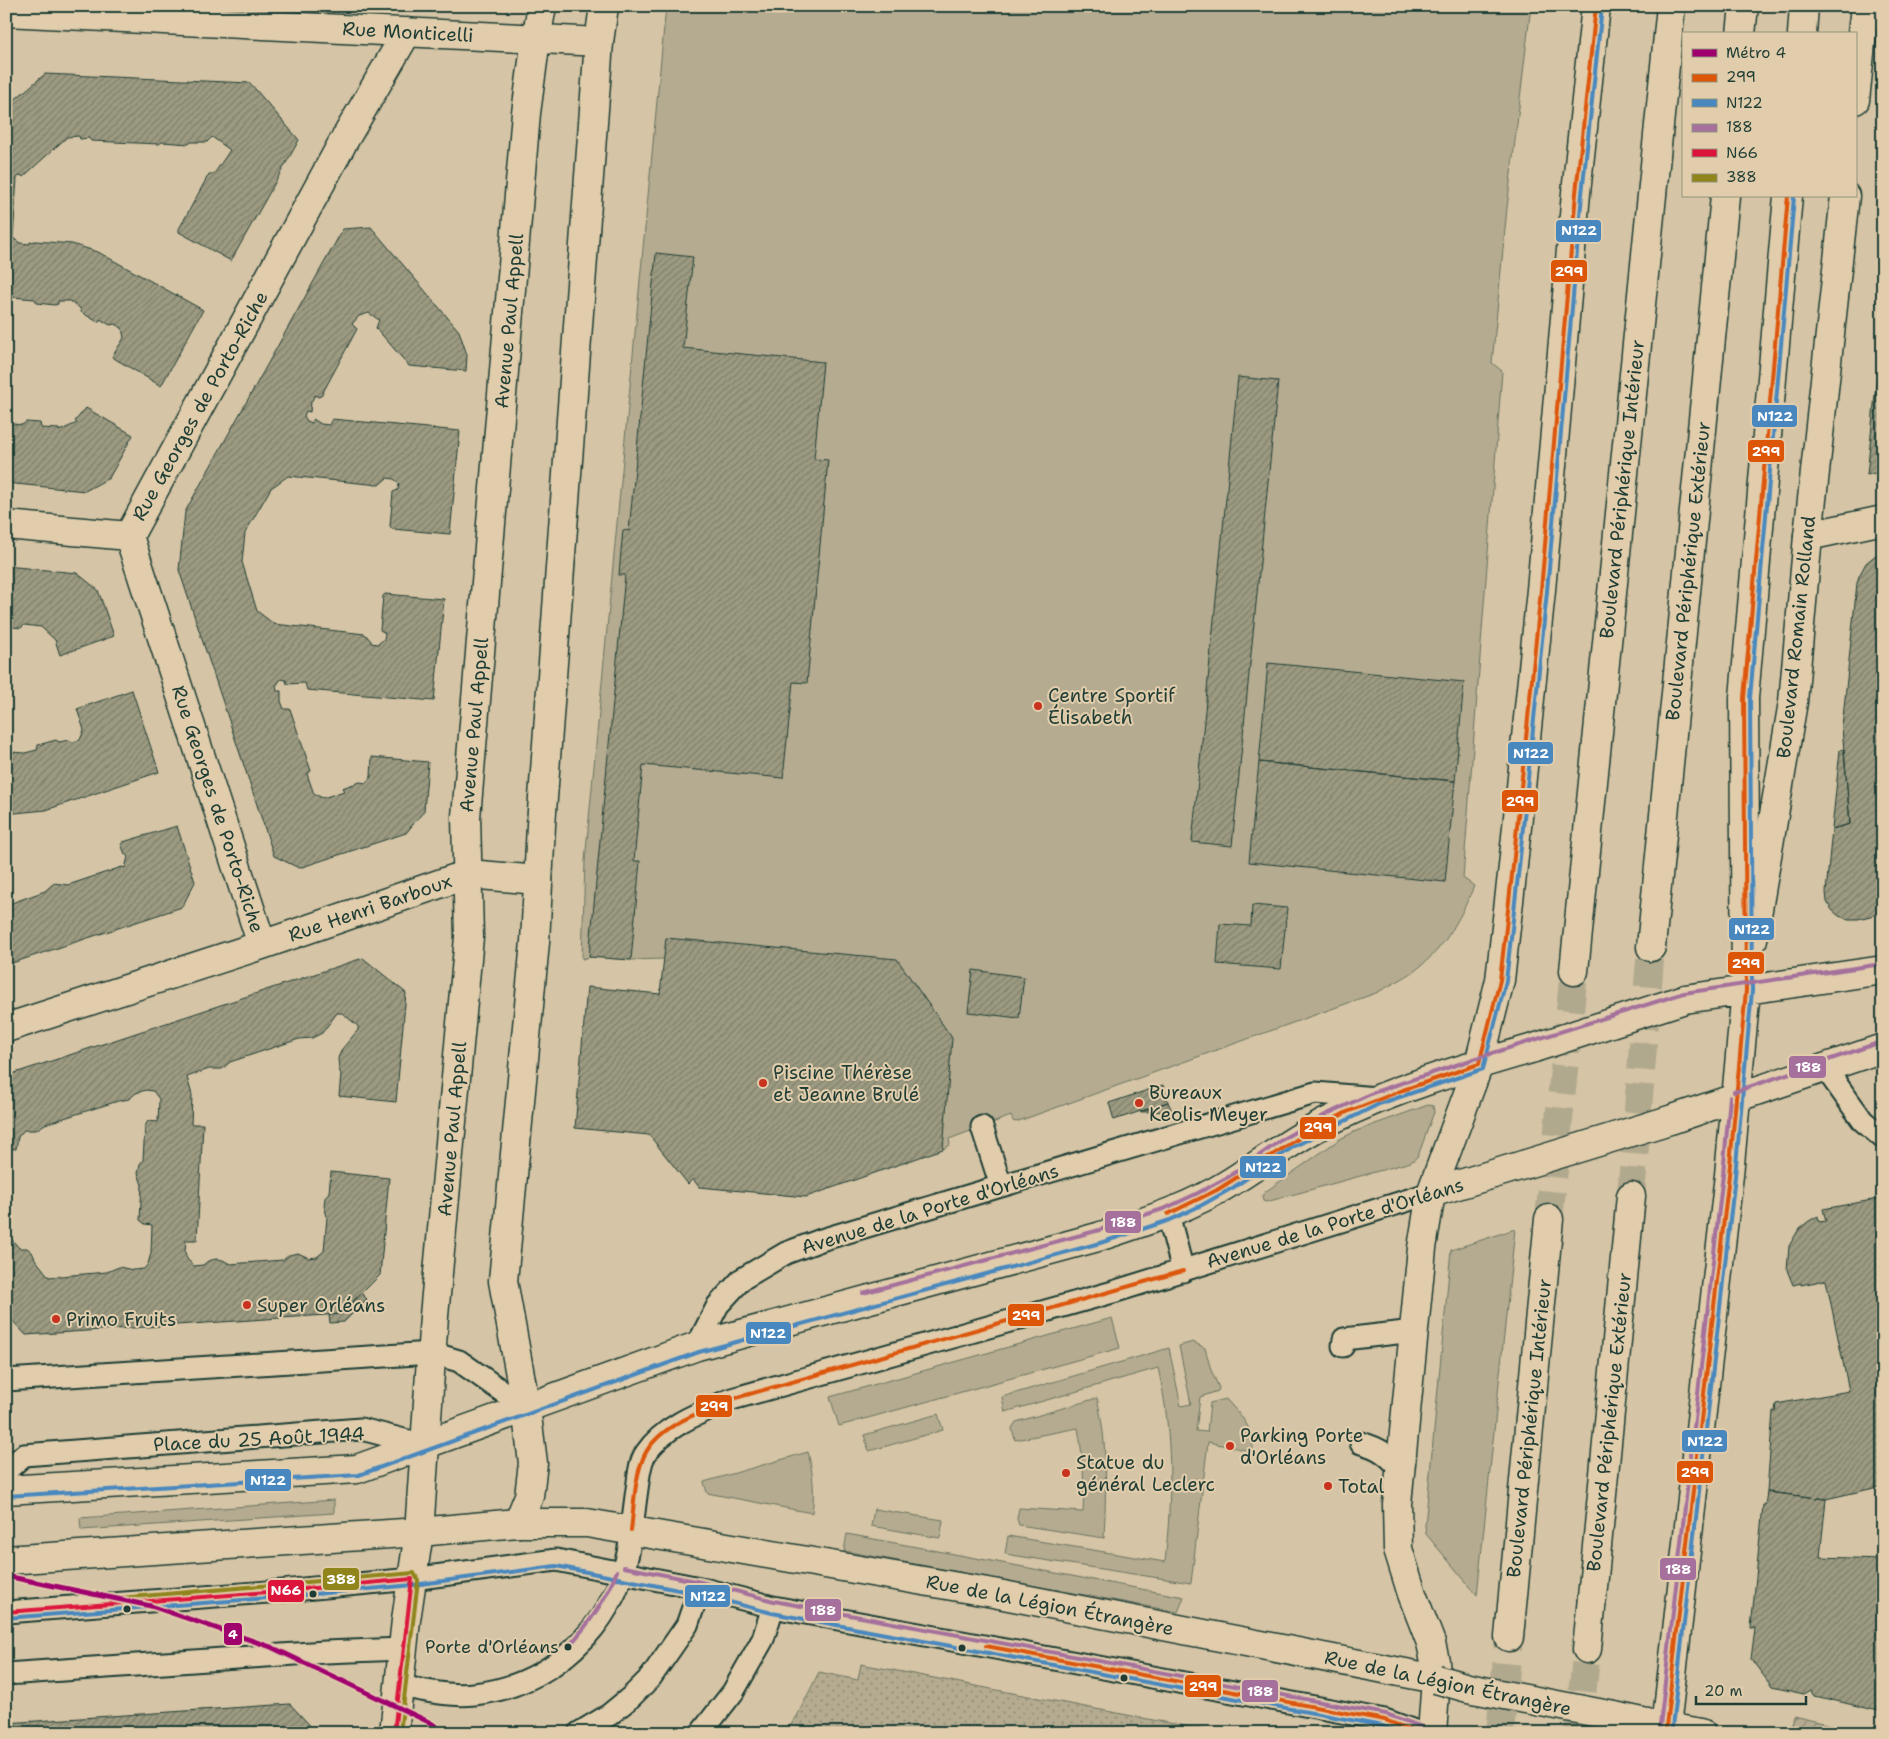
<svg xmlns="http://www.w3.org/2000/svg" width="1889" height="1739" font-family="'Shantell Sans',sans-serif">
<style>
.grass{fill:#b4ab90;stroke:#6a7462}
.park{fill:url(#park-dots);stroke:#6a7462}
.garden{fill:url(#garden-furrows);stroke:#6a7462}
.building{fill:url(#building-hatch);stroke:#1f3d34}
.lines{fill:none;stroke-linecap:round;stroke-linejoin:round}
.highway-tunnel{stroke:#b1a98e;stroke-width:28;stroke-dasharray:28 14;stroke-linecap:butt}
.lane-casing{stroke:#1f3d34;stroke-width:25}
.street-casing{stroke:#1f3d34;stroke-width:31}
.secondary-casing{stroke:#1f3d34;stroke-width:31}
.primary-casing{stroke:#1f3d34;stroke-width:31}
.highway-casing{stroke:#1f3d34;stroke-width:31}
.lane{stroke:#e1cdac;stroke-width:21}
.street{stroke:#e1cdac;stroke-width:28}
.secondary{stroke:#e1cdac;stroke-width:28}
.primary{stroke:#e1cdac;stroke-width:28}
.highway{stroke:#e1cdac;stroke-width:28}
.primary-bridge-casing{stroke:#1f3d34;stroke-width:31;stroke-linecap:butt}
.primary-bridge{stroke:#e1cdac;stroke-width:28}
.bus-1-casing{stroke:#e1cdac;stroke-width:8}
.bus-2-casing{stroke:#e1cdac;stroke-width:8}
.bus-3-casing{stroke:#e1cdac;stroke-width:8}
.bus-4-casing{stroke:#e1cdac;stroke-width:8}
.bus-5-casing{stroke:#e1cdac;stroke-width:8}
.bus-1{stroke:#dd5608;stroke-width:4}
.bus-2{stroke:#4888be;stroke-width:4}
.bus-3{stroke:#a5719c;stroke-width:4}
.bus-4{stroke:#dc143c;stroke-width:4}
.bus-5{stroke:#8f851a;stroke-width:4}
.metro-1-casing{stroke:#e1cdac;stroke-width:9}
.metro-1{stroke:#a0006e;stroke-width:5}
.poi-dot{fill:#c8321e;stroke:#e1cdac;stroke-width:2}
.bus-dot{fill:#1f3d34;stroke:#e1cdac;stroke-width:2}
.labels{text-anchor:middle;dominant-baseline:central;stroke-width:4;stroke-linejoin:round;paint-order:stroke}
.bus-label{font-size:18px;fill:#1f3d34;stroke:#e1cdac;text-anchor:end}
.street-label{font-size:19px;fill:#1f3d34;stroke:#e1cdac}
.poi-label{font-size:19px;fill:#1f3d34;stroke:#e1cdac;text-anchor:start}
.line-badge{stroke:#e1cdac;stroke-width:2}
.badge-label{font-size:14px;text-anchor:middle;font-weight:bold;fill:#fff}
</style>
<defs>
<pattern id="park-dots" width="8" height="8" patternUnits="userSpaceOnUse" patternTransform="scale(1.25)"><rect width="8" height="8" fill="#b4ab90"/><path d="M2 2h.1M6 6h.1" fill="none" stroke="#928c76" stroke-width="1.8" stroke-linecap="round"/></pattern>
<pattern id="garden-furrows" width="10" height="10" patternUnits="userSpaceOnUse" patternTransform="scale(1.25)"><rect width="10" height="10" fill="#b4ab90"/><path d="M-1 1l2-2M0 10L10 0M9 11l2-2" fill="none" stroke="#928c76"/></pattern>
<pattern id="building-hatch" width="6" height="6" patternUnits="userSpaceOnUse" patternTransform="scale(1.25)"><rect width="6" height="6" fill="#9c9a81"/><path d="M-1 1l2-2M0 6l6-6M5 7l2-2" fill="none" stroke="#7f7f6a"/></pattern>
</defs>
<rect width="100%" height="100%" fill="#d5c4a5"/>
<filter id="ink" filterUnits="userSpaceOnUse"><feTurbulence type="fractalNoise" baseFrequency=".02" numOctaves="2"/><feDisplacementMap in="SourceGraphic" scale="10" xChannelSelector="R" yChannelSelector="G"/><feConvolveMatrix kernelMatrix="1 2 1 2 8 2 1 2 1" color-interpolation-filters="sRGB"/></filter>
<g filter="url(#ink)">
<path class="grass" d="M666,6H1531L1507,208L1492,363L1502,371L1463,878L1474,886C1460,920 1442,953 1410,974C1399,981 1387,987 1376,993L1016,1122L1013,1121L1011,1116L949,1139L950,1145L943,1149L664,959L631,960L589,957L582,959L585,861Z
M1428,1105L1433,1106L1434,1112L1418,1156L1411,1162L1266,1202L1263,1201L1262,1196L1265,1192L1340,1139L1356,1131Z
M1515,1229L1477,1595L1426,1534L1425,1526L1451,1250Z
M1112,1318L1120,1348L839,1426L830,1397Z
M1193,1342L1205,1348L1211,1370L1219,1388L1218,1391L1200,1397L1196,1431L1207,1432L1210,1403L1226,1399C1241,1416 1253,1426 1253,1450L1250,1451L1208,1442L1191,1583L1005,1554L1008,1536L1165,1562C1172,1498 1173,1431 1158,1368L1005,1412L1002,1397L1169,1348L1181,1406L1191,1404L1179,1346Z
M1097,1398C1108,1444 1106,1490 1104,1538L1019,1525L1017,1519L1019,1508L1083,1512C1085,1484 1083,1456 1078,1428L1015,1440L1012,1428L1016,1422Z
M938,1414L943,1430L869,1451L864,1435Z
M808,1452C813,1474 815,1492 812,1513L707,1493L704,1482Z
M334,1500V1513L81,1530L80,1518Z
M874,1509L943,1520L940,1538L871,1526Z
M847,1534L1184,1597L1178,1612L844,1551Z"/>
<path class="park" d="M861,1664L1221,1733H785L797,1716L819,1672L858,1680Z"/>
<path class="garden" d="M1793,1716L1849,1729L1848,1733H1789Z"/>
<path class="building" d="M45,74L250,83L299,140L231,261L179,232V229L209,174H214L230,150L212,137L207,142H191L189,144L162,142L159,144L91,141L89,138L80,139L79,136L67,137L23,177L21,175L17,178L13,238L20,243L30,244V242L36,241L72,244L98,252L203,310L161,386L112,357L124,338L122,328L115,324L110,325L100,319L99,322L96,321L81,312L80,308L70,301H58V304L55,305L37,303L35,299L11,297L6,300V107Z
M371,227L459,331L467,355L466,371L409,366L376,328L379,320L369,313L359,316L352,324L357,329L321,396L318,397L315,395L311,402L310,412L306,411L304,416L307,421L312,423L313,419L321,424L329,425L332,419L460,431L450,534L392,529L390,526L393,492L398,490L399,484L394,479L387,478L379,485L288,476L271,488L245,533L242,562L257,611L274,624L365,634L371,641V643L378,644L384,639L385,633L380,630L383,596L385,594L444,599L434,701L307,690L305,683L287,684L286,680L281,679L276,686L277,691H281V701L284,709H290L311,771L307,774L314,794L323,798L344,791L342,788L360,782L366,783L371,777L372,757L428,762L424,811L406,833L299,868L274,856L179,570L185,512L343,229Z
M656,253L693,257L683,348L823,362L814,459L828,460L807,683L793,682L783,778L643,765L634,861H640L631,960L589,957L625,575H619L621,551L623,530L629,531Z
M1883,314V485L1879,486L1880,472L1867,475Z
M1238,377L1278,381L1232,846L1192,842Z
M86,408L133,435L109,478L85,491L6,483V423L22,425L26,422L40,423L41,428L59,429V431L77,423L75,421Z
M1883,552V913L1858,919H1848L1839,916L1832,910L1827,902L1826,892L1832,829L1850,824L1842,727L1857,583L1859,576L1866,563L1877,554Z
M6,566L77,573L98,590L114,636L60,655L55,640L41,627L24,625L21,628L6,626Z
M1268,663L1464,682L1455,781L1259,762Z
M132,690L159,772L46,810L15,813L6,812V748H9L10,752L25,753L37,750L38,745L56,740L59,742L69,740L72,742L80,740L84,730L77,709Z
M1844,749L1850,824L1832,829L1840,750Z
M1259,762L1455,781L1445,882L1249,862Z
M177,826L195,882L182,907L6,965V905L45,891L54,883L68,885L122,867L125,868L128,857L125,854L121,844L123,842Z
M1252,905L1287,908L1281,969L1217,964L1220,924L1251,926Z
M666,938L897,959L952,1038L943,1149L806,1197L699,1187L693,1179L688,1184L649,1135L575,1128L587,987L660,994Z
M363,958L406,993L396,1102L339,1096L341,1074L339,1070L338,1058L342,1049L358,1030V1026L342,1013H337L322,1033L312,1038L299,1039L230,1062L222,1069H209L187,1077L192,1095L191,1124H203L197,1240H186L185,1252L187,1259L194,1266L203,1265L208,1261L216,1259L223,1260L230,1264L283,1260L289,1255L298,1253L309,1258L317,1257L324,1251L327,1217L324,1205L325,1198L329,1192L331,1172L389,1178L380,1275L341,1314L26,1335L6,1314V1225H9L8,1235L19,1248H27L32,1252L35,1259L49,1277L107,1272L119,1267L133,1270L144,1269L148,1264L151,1253L152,1225L145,1224L140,1220L142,1185L138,1173L140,1164L143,1160L145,1126L148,1121L158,1122L159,1099L153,1091L146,1090L136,1093L129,1099L118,1101L45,1124L36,1130H24L18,1137L16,1149L6,1148V1076Z
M973,970L1024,977L1019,1018L968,1012Z
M1163,1085L1168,1102L1114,1120L1109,1103Z
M1168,1102L1172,1111L1140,1112L1157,1106Z
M1883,1198V1486L1826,1499L1767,1492L1773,1411L1775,1412L1776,1404L1849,1391L1826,1280L1801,1285V1283L1793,1285L1787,1270L1789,1246L1799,1229L1809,1221L1818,1216L1819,1222L1826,1221L1823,1209Z
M361,1293L367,1299L344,1322L330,1323L329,1315L341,1314Z
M1767,1492L1826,1499L1820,1557L1883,1559V1712L1815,1696L1811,1690L1804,1694L1772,1687L1751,1659L1755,1628H1751L1763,1505H1765Z
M290,1704L317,1733H6V1723Z"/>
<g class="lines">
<path class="highway-tunnel" d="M1631,1196L1651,947
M1549,1219L1574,971
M1500,1733L1509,1637
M1578,1733L1587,1649"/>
<g class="lane-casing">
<path id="lane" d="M1825,1068L1863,1121L1883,1138
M982,1127L1001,1186
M1168,1214L1183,1271
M697,1346L718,1305L742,1279L786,1253L821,1240L1001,1186L1315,1093L1377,1098
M1343,1346L1344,1339L1414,1331
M6,1380L432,1353L459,1361L526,1408
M1361,1443C1379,1448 1388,1454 1400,1469
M6,1471L24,1455L361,1429L424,1445
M6,1612L282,1591L412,1579L556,1560L700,1588L773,1607L1385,1720L1420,1733
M6,1674L325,1652L403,1649
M399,1686C423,1690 450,1697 474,1694C550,1686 613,1628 628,1553C632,1532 634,1510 637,1489C639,1477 639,1463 646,1453C665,1425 702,1412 732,1399L1113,1292L1431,1193
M579,1733L609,1715L631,1697L651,1677L687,1625L700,1588
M701,1733L733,1692L763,1639L773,1607"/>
</g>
<g class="street-casing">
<path id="street" d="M6,12L599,42
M6,525L129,536
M1808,536L1883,520
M262,945L129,536L342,144L407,32
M6,1028L262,945L468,874L538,880"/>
</g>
<g class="secondary-casing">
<path id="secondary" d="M1855,100L1865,6
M1753,939L1793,702L1808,536L1845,196
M518,1523L529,1496L533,1463L526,1408L503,1281L535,942L541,825L599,42L604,6
M394,1733L406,1620L419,1532L434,1316L469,937L466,817L526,113L536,39L542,6
M1668,1733L1666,1727L1701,1733"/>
</g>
<g class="primary-casing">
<path id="primary" d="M1685,999L1883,970
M1673,1119L1883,1048
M1431,1193L1523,1165
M6,1490L357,1469L697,1346L1098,1237C1144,1222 1190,1208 1231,1182C1265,1161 1294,1138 1331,1120C1395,1088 1465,1068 1534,1048
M6,1560L419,1532L518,1523H587L993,1593L1436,1679L1435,1661L1431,1643L1412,1594L1398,1549L1397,1504L1422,1248L1431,1193L1479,1064
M1614,1716L1666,1727L1729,1175L1746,990"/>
</g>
<g class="highway-casing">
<path id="highway" d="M1741,34L1744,6
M1802,34L1804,6
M1651,947L1725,196
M1574,971L1671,6
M1746,990L1744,698L1788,196
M1479,1064L1500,980L1513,866L1541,590L1576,193L1596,6
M1509,1637L1549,1219
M1587,1649L1631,1196
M1432,1733L1436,1679
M1663,1733L1666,1727"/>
</g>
<use href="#lane" class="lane"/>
<use href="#street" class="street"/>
<use href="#secondary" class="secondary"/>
<use href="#primary" class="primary"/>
<use href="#highway" class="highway"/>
<g class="primary-bridge-casing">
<path id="primary-bridge" d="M1534,1048L1685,999
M1523,1165L1673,1119
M1436,1679L1468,1688L1614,1716"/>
</g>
<use href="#primary-bridge" class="primary-bridge"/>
<g class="bus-1-casing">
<path id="bus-1" d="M1479,1064L1500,980L1513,866L1541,590L1576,193L1596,6
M1168,1214L1217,1190L1304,1135L1347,1112L1403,1090L1479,1064
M631,1530C634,1507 634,1483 642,1461C654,1426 701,1412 732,1399L1183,1271
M986,1646L1385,1720L1419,1733
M1666,1727L1729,1175L1746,990L1744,698L1788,196"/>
</g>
<g class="bus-2-casing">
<path id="bus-2" d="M6,1496L359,1475L699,1352L1100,1243L1170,1220L1202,1205L1234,1187L1293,1147L1379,1104L1483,1069L1506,981L1519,867L1547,591L1582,194L1602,7
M6,1618L282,1597L413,1585L556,1566L699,1594L772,1613L1383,1726L1401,1733
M1669,1733L1672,1728L1735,1176L1752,991L1750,698L1794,197"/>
</g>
<g class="bus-3-casing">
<path id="bus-3" d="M1734,1092L1881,1042
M863,1293L1096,1231L1166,1208L1196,1194L1228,1177L1286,1137L1327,1114L1375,1092L1477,1058L1684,993L1882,964
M624,1567L701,1582L774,1601L1386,1714L1422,1727
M568,1647C589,1624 606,1600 617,1571
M1660,1726L1723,1174L1730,1097"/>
</g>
<g class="bus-4-casing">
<path id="bus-4" d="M6,1612L282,1591L412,1579L394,1733"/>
</g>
<g class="bus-5-casing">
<path id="bus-5" d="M107,1599L414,1573L418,1580L400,1733"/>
</g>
<use href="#bus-1" class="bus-1"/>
<use href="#bus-2" class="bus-2"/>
<use href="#bus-3" class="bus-3"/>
<use href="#bus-4" class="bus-4"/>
<use href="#bus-5" class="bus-5"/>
<g class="metro-1-casing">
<path id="metro-1" d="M6,1576L151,1606L271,1647L431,1723L445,1733"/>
</g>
<use href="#metro-1" class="metro-1"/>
</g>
</g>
<g class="poi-dot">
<circle cx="1038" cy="706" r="5"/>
<circle cx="763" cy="1083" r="5"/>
<circle cx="1139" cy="1103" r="5"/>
<circle cx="247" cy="1305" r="5"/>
<circle cx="56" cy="1319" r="5"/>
<circle cx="1230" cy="1446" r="5"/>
<circle cx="1066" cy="1473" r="5"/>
<circle cx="1328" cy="1486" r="5"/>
</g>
<g class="bus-dot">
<circle cx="313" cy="1594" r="4.5"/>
<circle cx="127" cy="1609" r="4.5"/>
<circle cx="568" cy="1647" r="4.5"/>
<circle cx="962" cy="1648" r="4.5"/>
<circle cx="1124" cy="1678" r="4.5"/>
</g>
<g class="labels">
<g class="bus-label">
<text x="559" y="1647">Porte d'Orléans</text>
</g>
<g class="street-label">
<text transform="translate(408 32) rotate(3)">Rue Monticelli</text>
<text transform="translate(509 321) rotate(-85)">Avenue Paul Appell</text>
<text transform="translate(200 406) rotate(-61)">Rue Georges de Porto-Riche</text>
<text transform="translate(1622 489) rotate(-84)">Boulevard Périphérique Intérieur</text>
<text transform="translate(1688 571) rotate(-84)">Boulevard Périphérique Extérieur</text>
<text transform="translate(1796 637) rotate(-84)">Boulevard Romain Rolland</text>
<text transform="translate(474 725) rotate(-85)">Avenue Paul Appell</text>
<text transform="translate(218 809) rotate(72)">Rue Georges de Porto-Riche</text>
<text transform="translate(370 908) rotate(-19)">Rue Henri Barboux</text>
<text transform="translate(452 1129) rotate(-85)">Avenue Paul Appell</text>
<text transform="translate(930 1209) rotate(-17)">Avenue de la Porte d'Orléans</text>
<text transform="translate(1335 1223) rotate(-17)">Avenue de la Porte d'Orléans</text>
<text transform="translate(1609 1422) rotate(-84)">Boulevard Périphérique Extérieur</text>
<text transform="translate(1529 1428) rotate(-84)">Boulevard Périphérique Intérieur</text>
<text transform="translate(259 1439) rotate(-3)">Place du 25 Août 1944</text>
<text transform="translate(1050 1605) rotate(11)">Rue de la Légion Étrangère</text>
<text transform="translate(1448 1683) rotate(12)">Rue de la Légion Étrangère</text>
</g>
<g class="poi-label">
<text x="1048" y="695">Centre Sportif<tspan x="1048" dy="22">Élisabeth</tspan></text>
<text x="773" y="1072">Piscine Thérèse<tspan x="773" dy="22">et Jeanne Brulé</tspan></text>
<text x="1149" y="1092">Bureaux<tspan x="1149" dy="22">Keolis Meyer</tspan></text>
<text x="257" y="1305">Super Orléans</text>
<text x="66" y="1319">Primo Fruits</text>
<text x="1240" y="1435">Parking Porte<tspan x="1240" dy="22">d'Orléans</tspan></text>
<text x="1076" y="1462">Statue du<tspan x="1076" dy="22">général Leclerc</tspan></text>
<text x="1338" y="1486">Total</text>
</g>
</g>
<g class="line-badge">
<rect x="1555" y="219" width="47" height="24" rx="5" fill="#4888be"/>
<rect x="1550" y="259" width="38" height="24" rx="5" fill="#dd5608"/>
<rect x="1751" y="404" width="47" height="24" rx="5" fill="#4888be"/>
<rect x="1747" y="439" width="38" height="24" rx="5" fill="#dd5608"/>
<rect x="1507" y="741" width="47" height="24" rx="5" fill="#4888be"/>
<rect x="1501" y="789" width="38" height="24" rx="5" fill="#dd5608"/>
<rect x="1728" y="917" width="47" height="24" rx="5" fill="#4888be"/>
<rect x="1727" y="951" width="38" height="24" rx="5" fill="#dd5608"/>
<rect x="1788" y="1055" width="39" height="24" rx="5" fill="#a5719c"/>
<rect x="1299" y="1116" width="38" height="24" rx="5" fill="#dd5608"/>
<rect x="1239" y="1155" width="48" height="24" rx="5" fill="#4888be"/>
<rect x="1104" y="1210" width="38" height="24" rx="5" fill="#a5719c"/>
<rect x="1007" y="1303" width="38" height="24" rx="5" fill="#dd5608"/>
<rect x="745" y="1321" width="47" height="24" rx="5" fill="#4888be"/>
<rect x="695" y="1394" width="38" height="24" rx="5" fill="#dd5608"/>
<rect x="1681" y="1429" width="47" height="24" rx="5" fill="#4888be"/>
<rect x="1676" y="1460" width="38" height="24" rx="5" fill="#dd5608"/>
<rect x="244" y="1468" width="48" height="24" rx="5" fill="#4888be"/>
<rect x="1659" y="1557" width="38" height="24" rx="5" fill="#a5719c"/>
<rect x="322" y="1567" width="38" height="24" rx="5" fill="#8f851a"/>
<rect x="267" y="1579" width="38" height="24" rx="5" fill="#dc143c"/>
<rect x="684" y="1584" width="47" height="24" rx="5" fill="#4888be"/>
<rect x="804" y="1598" width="38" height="24" rx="5" fill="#a5719c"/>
<rect x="223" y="1622" width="20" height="24" rx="5" fill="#a0006e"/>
<rect x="1184" y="1674" width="38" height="24" rx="5" fill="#dd5608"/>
<rect x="1241" y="1679" width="38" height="24" rx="5" fill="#a5719c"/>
</g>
<g class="badge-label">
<text x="1579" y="235">N122</text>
<text x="1569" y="276">299</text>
<text x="1775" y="421">N122</text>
<text x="1766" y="456">299</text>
<text x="1531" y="758">N122</text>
<text x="1520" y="806">299</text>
<text x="1752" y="934">N122</text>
<text x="1746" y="968">299</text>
<text x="1808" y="1072">188</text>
<text x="1318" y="1132">299</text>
<text x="1263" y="1172">N122</text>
<text x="1123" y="1227">188</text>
<text x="1026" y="1320">299</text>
<text x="768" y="1338">N122</text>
<text x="714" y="1411">299</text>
<text x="1705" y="1446">N122</text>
<text x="1695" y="1477">299</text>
<text x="268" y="1485">N122</text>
<text x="1678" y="1574">188</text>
<text x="341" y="1584">388</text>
<text x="286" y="1595">N66</text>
<text x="708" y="1601">N122</text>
<text x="823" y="1615">188</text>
<text x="233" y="1639">4</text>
<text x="1203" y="1691">299</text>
<text x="1260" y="1696">188</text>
</g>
<rect width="1889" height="1739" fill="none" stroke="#e1cdac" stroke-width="25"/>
<rect x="12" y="12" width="1864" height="1714" fill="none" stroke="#1f3d34" stroke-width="2" filter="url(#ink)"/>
<rect x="1682" y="32" width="175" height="165" fill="#e1cdac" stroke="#93937c"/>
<rect x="1692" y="49" width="25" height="8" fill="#a0006e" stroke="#93937c"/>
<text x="1726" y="58" font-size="15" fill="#1f3d34">Métro 4</text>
<rect x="1692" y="74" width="25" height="8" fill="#dd5608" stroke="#93937c"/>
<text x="1726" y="82" font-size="15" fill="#1f3d34">299</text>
<rect x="1692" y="99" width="25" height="8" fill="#4888be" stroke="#93937c"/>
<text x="1726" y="108" font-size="15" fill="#1f3d34">N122</text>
<rect x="1692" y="124" width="25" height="8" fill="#a5719c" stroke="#93937c"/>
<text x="1726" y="132" font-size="15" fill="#1f3d34">188</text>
<rect x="1692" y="149" width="25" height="8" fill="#dc143c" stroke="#93937c"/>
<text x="1726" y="158" font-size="15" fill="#1f3d34">N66</text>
<rect x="1692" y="174" width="25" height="8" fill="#8f851a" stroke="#93937c"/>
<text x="1726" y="182" font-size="15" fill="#1f3d34">388</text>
<path d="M1696 1696v8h110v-8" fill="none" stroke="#1f3d34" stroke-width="2.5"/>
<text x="1704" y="1696" font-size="15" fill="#1f3d34" stroke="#e1cdac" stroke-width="4" paint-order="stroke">20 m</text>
</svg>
